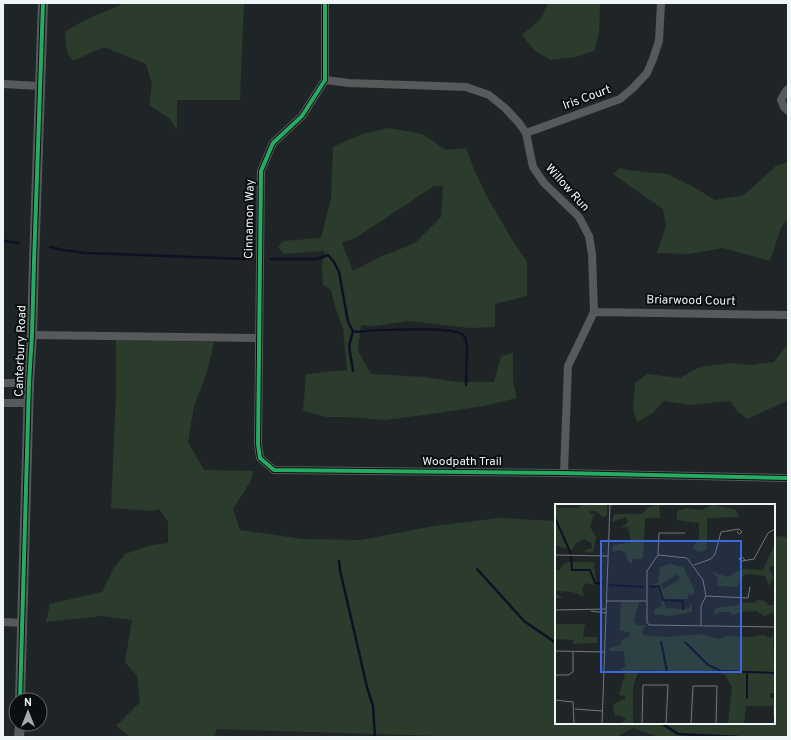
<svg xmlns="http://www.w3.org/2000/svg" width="791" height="740" font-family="Overpass,sans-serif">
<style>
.green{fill:#2c3c2c;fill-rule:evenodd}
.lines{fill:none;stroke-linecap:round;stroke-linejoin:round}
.stream{stroke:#0e1024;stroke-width:2.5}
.minor{stroke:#57595a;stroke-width:8}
.tertiary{stroke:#57595a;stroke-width:10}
.cycleway-casing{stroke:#0a0e0f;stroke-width:6}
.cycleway{stroke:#26ab63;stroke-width:4}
.labels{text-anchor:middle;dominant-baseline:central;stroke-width:4;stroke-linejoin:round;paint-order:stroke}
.street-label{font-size:12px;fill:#eef5f7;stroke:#0a0e0f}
.inset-river{fill:none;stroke:#0e1024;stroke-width:2}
.inset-road{fill:none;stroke:#72787a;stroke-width:1}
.view{fill:#3c67dd;fill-opacity:0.15;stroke:#3c67dd;stroke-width:2}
.inset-edge{fill:none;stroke:#eef5f7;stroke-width:2}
</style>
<rect width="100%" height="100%" fill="#1f2526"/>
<path class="green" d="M125,3H159L170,4V3H244L240,100H177V130L169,118L149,105L152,84L146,64L104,47L73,61L67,52L65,32L83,21Z
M548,3H600L599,33L594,51L575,57L551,60L535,51L522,35L541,19Z
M389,128L422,134L446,150L466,148L473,167L487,197L513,241L527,262V296L495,304V327L470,328L408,321L375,326L361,325L358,351L371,374L423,377L458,382H494L501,356L513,353V381L517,398L483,406L438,413L385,420L346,417H327L303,411L306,374L347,370L343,328L335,307L331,290L323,285L322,264L325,251L284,254L278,247L283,241L321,238L331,199L333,147L362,134ZM434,186H443L441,217L415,243L378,258L353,271L342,243L357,237Z
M788,162V218L781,228L770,261L723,248L689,254L657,253L666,226L663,209L613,174L620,168L627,170L667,174L694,187L715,200L744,195L776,166Z
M116,340L214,342L207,372L194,406L188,442L204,470L254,471L250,482L233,509L240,530L303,539L361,540L434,526L499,518L556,521V723H774V536L788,537V737H659L633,728L616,737H473L217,729L214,737H131L116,726L140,702L137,676L125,662L132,620L101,616L46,622L50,604L102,592L113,569L125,554L152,545L168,543V522L159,509L151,511L111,508L116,393Z
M787,345H788V400L748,419L738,412L730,401L689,405L663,401L653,413L637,422L633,410L635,383L647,374L680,378L700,367L730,363L751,365L774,362Z"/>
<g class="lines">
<path class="stream" d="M3,241L19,243
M50,247L63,250L86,253L247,259
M271,259H317L328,255L334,262L339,272L348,322L353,331L358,332C373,330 453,326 463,335C466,337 466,342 467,346L466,385
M353,371L349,346L353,331
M339,561L340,570L367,687L373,706L375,737
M477,569L524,621L556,643
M661,723L678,734L739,737"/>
<path class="minor" d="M325,3V80L302,116L273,143L261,171L258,444L260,458L274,470L564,473L788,478
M325,80L349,83L466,87L489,95L505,108L519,123L526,133L533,167L544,183L579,217L589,236L592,254L594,312L568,366L564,473
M3,84L40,86
M788,89L786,91L781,100L784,107L788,111
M526,133L620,99L633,88L647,73L653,59L659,41L661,3
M594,312L788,315
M32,335L259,338
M3,383H29
M3,403H29
M3,622L23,623"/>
<path class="tertiary" d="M20,700L29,383L32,335L34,262L43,3
M19,737L20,724"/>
<g class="cycleway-casing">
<path id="cycleway" d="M325,3V80L302,116L273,143L261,171L258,444L260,458L274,470L564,473L788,478
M20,700L29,383L32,335L34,262L43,3"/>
</g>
<use href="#cycleway" class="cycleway"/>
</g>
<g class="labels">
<g class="street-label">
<text transform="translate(587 98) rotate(-20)">Iris Court</text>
<text transform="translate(567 188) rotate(48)">Willow Run</text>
<text transform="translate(250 219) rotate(-89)">Cinnamon Way</text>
<text transform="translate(691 301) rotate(1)">Briarwood Court</text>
<text transform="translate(21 351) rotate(-88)">Canterbury Road</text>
<text x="462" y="462">Woodpath Trail</text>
</g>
</g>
<g transform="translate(555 504)">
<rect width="220" height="220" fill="#1f2526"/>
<path d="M28,0H52V12L47,13L42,7H35V10H39L35,23L41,33L38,49L28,47L37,44L36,39L29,35L21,39L17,46L0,41V1L4,4H23ZM104,1L105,14H90L88,55H77V60L72,56L71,49L64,46L58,48L57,43L60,41L76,38L73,23L66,24L73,18L71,13L57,18L59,10H87L93,3ZM157,1L180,5L184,13L152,14V43L151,46L143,48L138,43L144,36V19L122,16V7L132,4L147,6ZM220,39V61L214,64L219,74L214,82L210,72L194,70L189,71L182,83L162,82L163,74L156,67L172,73L187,65L208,66ZM13,58H39L41,81L31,79L27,85L29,92L17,88L2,87L0,89L8,94H0V65L5,66L7,61ZM115,60L128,63L139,84V90L133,91V95H110L109,99L111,104L127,105H133L137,100V108L114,112L99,110L100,104L107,103L106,95L103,82L95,81L103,79L105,63ZM123,70L124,76L108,85L106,80ZM203,96L210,97L213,101H220V108L209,112L201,107L186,108L178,111L175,108H163L159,112L160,104L183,101L185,98L199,99ZM66,98H84L79,116L82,121H91L87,127L88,131L110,133L147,130L164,135L171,132L196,133L209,131L216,134L218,130L220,189H215V194H220V213H218V202H191L189,220H173L177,183L170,171L158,166L153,169L84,166L78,183V220H65L71,215L66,212H60L58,204L60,199L70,195V192L64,191L70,169L66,166L70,162L69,147H54V144L64,142L68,135L75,133L74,128L65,127ZM0,120H30L28,133H42V139L18,140V136L0,135Z" fill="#2c3c2c" fill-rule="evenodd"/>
<path class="inset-river" d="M0,14L16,50M16,52L17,66H35L40,79L49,80M54,81L89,83M94,83L104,82L108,96L128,97V106M106,137L112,168M130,138L153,161L166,167L220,169M192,169V195"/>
<path class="inset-road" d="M130,29H104L103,51L92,67V118L94,121L220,123M0,51L53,52M103,51L132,54L148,76L151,92L146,102V121M190,56L186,52L184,55L187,57L199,55L213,29L220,25M139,61L156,55L160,50L166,28L184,25L187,28L184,30L182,27M151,92L193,94L195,83M51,97H91M0,106L51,105M36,107L51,109M0,147L50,148M0,171H13L18,168V147M0,196L18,198L19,220M20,205L48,207M47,220L55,0M87,220L88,181H113L111,220M136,220L138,182H162L161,220"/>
<path class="view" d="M46,37H186V168H46Z"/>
<rect width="220" height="220" class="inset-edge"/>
</g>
<rect width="791" height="740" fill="none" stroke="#eef5f7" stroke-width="8"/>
<g transform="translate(28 712)"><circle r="19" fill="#0a0e0f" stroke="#656a6c"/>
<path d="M0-3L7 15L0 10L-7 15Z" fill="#a6acae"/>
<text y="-6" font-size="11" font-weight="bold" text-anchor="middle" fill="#eef5f7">N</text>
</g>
</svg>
